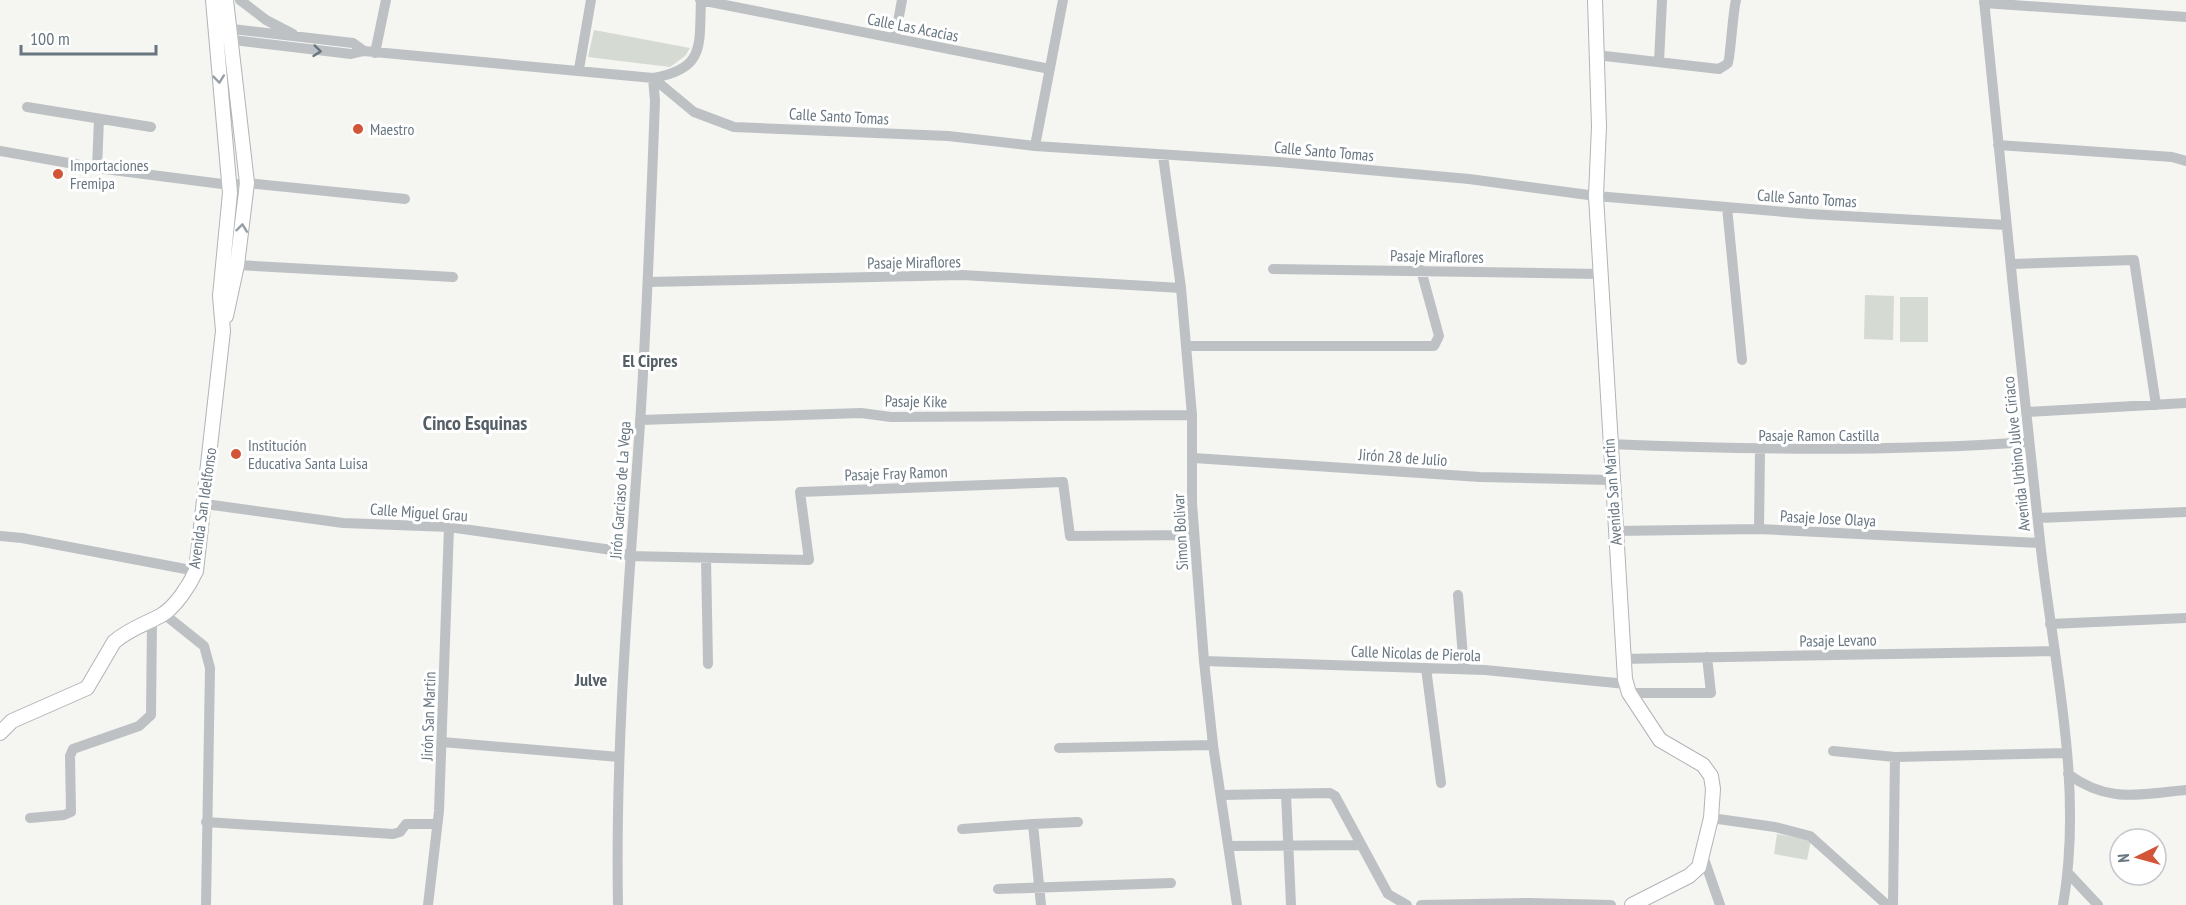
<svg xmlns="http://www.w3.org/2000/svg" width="2186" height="905" font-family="'PT Sans Narrow',sans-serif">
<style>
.green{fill:#d5dad2}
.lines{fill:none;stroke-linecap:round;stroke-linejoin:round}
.secondary-casing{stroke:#afb5b8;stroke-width:16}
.street{stroke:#bdc1c4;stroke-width:10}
.secondary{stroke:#fff;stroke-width:14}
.oneway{stroke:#677680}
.oneway2{stroke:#959fa6}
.poi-dot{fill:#d15536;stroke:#fff;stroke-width:2}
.labels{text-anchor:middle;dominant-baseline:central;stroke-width:6;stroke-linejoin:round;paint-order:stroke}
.street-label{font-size:16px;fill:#677680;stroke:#fff}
.poi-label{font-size:16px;fill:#677680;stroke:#fff;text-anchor:start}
.neighbourhood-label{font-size:18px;font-weight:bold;fill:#545f66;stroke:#fff}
.quarter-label{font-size:20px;font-weight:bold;fill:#545f66;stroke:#fff}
</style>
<rect width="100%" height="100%" fill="#f5f5f2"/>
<path class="green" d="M594,30L690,48L685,56L670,67L588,57Z
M1865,295L1894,296L1893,340L1864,339Z
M1900,297H1928V342H1900Z
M1777,834L1811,840L1807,860L1774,854Z"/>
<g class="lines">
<g class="secondary-casing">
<path id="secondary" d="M1595,0L1599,126L1596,196L1625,679L1629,693L1660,740L1703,765L1711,776L1713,789L1711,818L1699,867L1689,876L1632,905
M226,316L237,265L247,183L226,0
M0,733L12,721L87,688L114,642C127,630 145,624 160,616C175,608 189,586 196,571L223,331L220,296L230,193L213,0"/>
</g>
<path class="street" d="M240,0L266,20L293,34
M700,0L1050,69
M1984,0C2002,180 2020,361 2040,541C2053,661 2084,785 2063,905
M1984,3L2186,17
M223,28L353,43L364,51
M895,38L902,0
M225,39L351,54L364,51L653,78C706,69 699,45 701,0
M375,53L386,0
M1596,55L1719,69C1722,67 1725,66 1728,63C1730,60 1733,11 1736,0
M1659,62L1662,0
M579,69L591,0
M653,78L694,112L734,127L948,136L1035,146L1279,162L1469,179L1596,196L1809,214L2006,225
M27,107L151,127
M1998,145L2172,157L2186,161
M1035,146L1063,0
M0,151L97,168L230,185L247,183L405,199
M1163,156L1181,288L1192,415V503L1204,661L1213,745L1237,905
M97,168L99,119
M1727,207L1742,360
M2011,264L2134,260L2156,405
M237,265L453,277
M1273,269L1600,274
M648,282L962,275L1181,288
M1186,346H1434L1439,336L1421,270
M2027,412L2186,403
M640,420L861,413L891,417L1192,415
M1609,444C1749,450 1889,452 2029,442
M1194,458L1480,477L1611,480
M205,504L343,523L449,527L612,550L629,556L809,560L800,492L1063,482L1070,536L1194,535
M2038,518L2186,512
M1759,529L1760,450
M1614,531L1759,529L2040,543
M0,536L22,538L196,571
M706,558L708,664
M1458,595L1464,669
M164,614L204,646L210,668L206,905
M2050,624L2186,618
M1622,659L2055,651
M1204,661L1485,670L1626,684
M1426,668L1441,783
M1629,693H1711L1707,657
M442,742L619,757
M1059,748L1213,745
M1833,751L1895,757L2067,753
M2068,774C2109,804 2139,794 2186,790
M1286,794L1291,905
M1222,795L1330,793L1335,796L1388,894L1407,905
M30,818L64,815L71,812L70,756L73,749L139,726L151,715L152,620
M1711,818L1775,827L1810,836L1887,905
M206,822L393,834L400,832L406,824H437
M1033,824L1078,822
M962,829L1033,824L1041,905
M1229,846L1361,845
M1703,856L1720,905
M2068,873L2098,905
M998,889L1171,883
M428,905L439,811L449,527
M618,905C615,744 629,584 640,424C647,316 651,208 655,101L653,78
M1421,905L1529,903L1611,905
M1893,905L1895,757"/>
<use href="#secondary" class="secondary"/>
</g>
<defs><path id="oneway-chevron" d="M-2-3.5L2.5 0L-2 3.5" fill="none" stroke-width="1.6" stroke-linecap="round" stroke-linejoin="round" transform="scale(1.5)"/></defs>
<use class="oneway" href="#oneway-chevron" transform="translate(317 51) rotate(6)"/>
<g class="oneway2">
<use href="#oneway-chevron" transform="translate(219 79) rotate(84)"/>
<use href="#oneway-chevron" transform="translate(242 228) rotate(-83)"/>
</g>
<g class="poi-dot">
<circle cx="358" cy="129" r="6"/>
<circle cx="58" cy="174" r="6"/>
<circle cx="236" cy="454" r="6"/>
</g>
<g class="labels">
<g class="street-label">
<text transform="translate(913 27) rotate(11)">Calle Las Acacias</text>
<text transform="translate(839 116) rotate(3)">Calle Santo Tomas</text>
<text transform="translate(1324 151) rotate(5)">Calle Santo Tomas</text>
<text transform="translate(1807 198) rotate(4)">Calle Santo Tomas</text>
<text transform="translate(1437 256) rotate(1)">Pasaje Miraflores</text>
<text transform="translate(914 262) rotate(-1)">Pasaje Miraflores</text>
<text transform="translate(916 401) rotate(1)">Pasaje Kike</text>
<text x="1819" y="435">Pasaje Ramon Castilla</text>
<text transform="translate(2016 454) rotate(-96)">Avenida Urbino Julve Ciriaco</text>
<text transform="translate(1403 457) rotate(4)">Jirón 28 de Julio</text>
<text transform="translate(896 473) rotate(-2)">Pasaje Fray Ramon</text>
<text transform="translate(620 490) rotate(-86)">Jirón Garciaso de La Vega</text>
<text transform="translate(1612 492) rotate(-94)">Avenida San Martin</text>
<text transform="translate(202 508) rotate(-82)">Avenida San Idelfonso</text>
<text transform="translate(419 512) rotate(4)">Calle Miguel Grau</text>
<text transform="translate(1828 518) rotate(3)">Pasaje Jose Olaya</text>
<text transform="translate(1180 532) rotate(-93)">Simon Bolivar</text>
<text transform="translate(1838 640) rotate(-1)">Pasaje Levano</text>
<text transform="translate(1416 653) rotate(2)">Calle Nicolas de Pierola</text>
<text transform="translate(428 716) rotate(-88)">Jirón San Martin</text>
</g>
<g class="poi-label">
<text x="370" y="129">Maestro</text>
<text x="70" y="165">Importaciones<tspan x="70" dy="18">Fremipa</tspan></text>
<text x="248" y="445">Institución<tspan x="248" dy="18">Educativa Santa Luisa</tspan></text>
</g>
<g class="neighbourhood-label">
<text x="650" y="360">El Cipres</text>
<text x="591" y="679">Julve</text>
</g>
<g class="quarter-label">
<text x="475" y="423">Cinco Esquinas</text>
</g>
</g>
<g transform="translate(2138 857) rotate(265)"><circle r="28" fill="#ffffff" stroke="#c2c8cc" stroke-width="1.5"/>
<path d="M0-4.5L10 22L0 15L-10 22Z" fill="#d15536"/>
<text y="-9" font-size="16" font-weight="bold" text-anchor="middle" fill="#677680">N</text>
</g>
<path d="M21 45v9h135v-9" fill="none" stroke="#677680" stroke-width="3"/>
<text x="30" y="45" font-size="18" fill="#677680" stroke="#ffffff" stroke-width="4.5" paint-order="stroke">100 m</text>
</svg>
